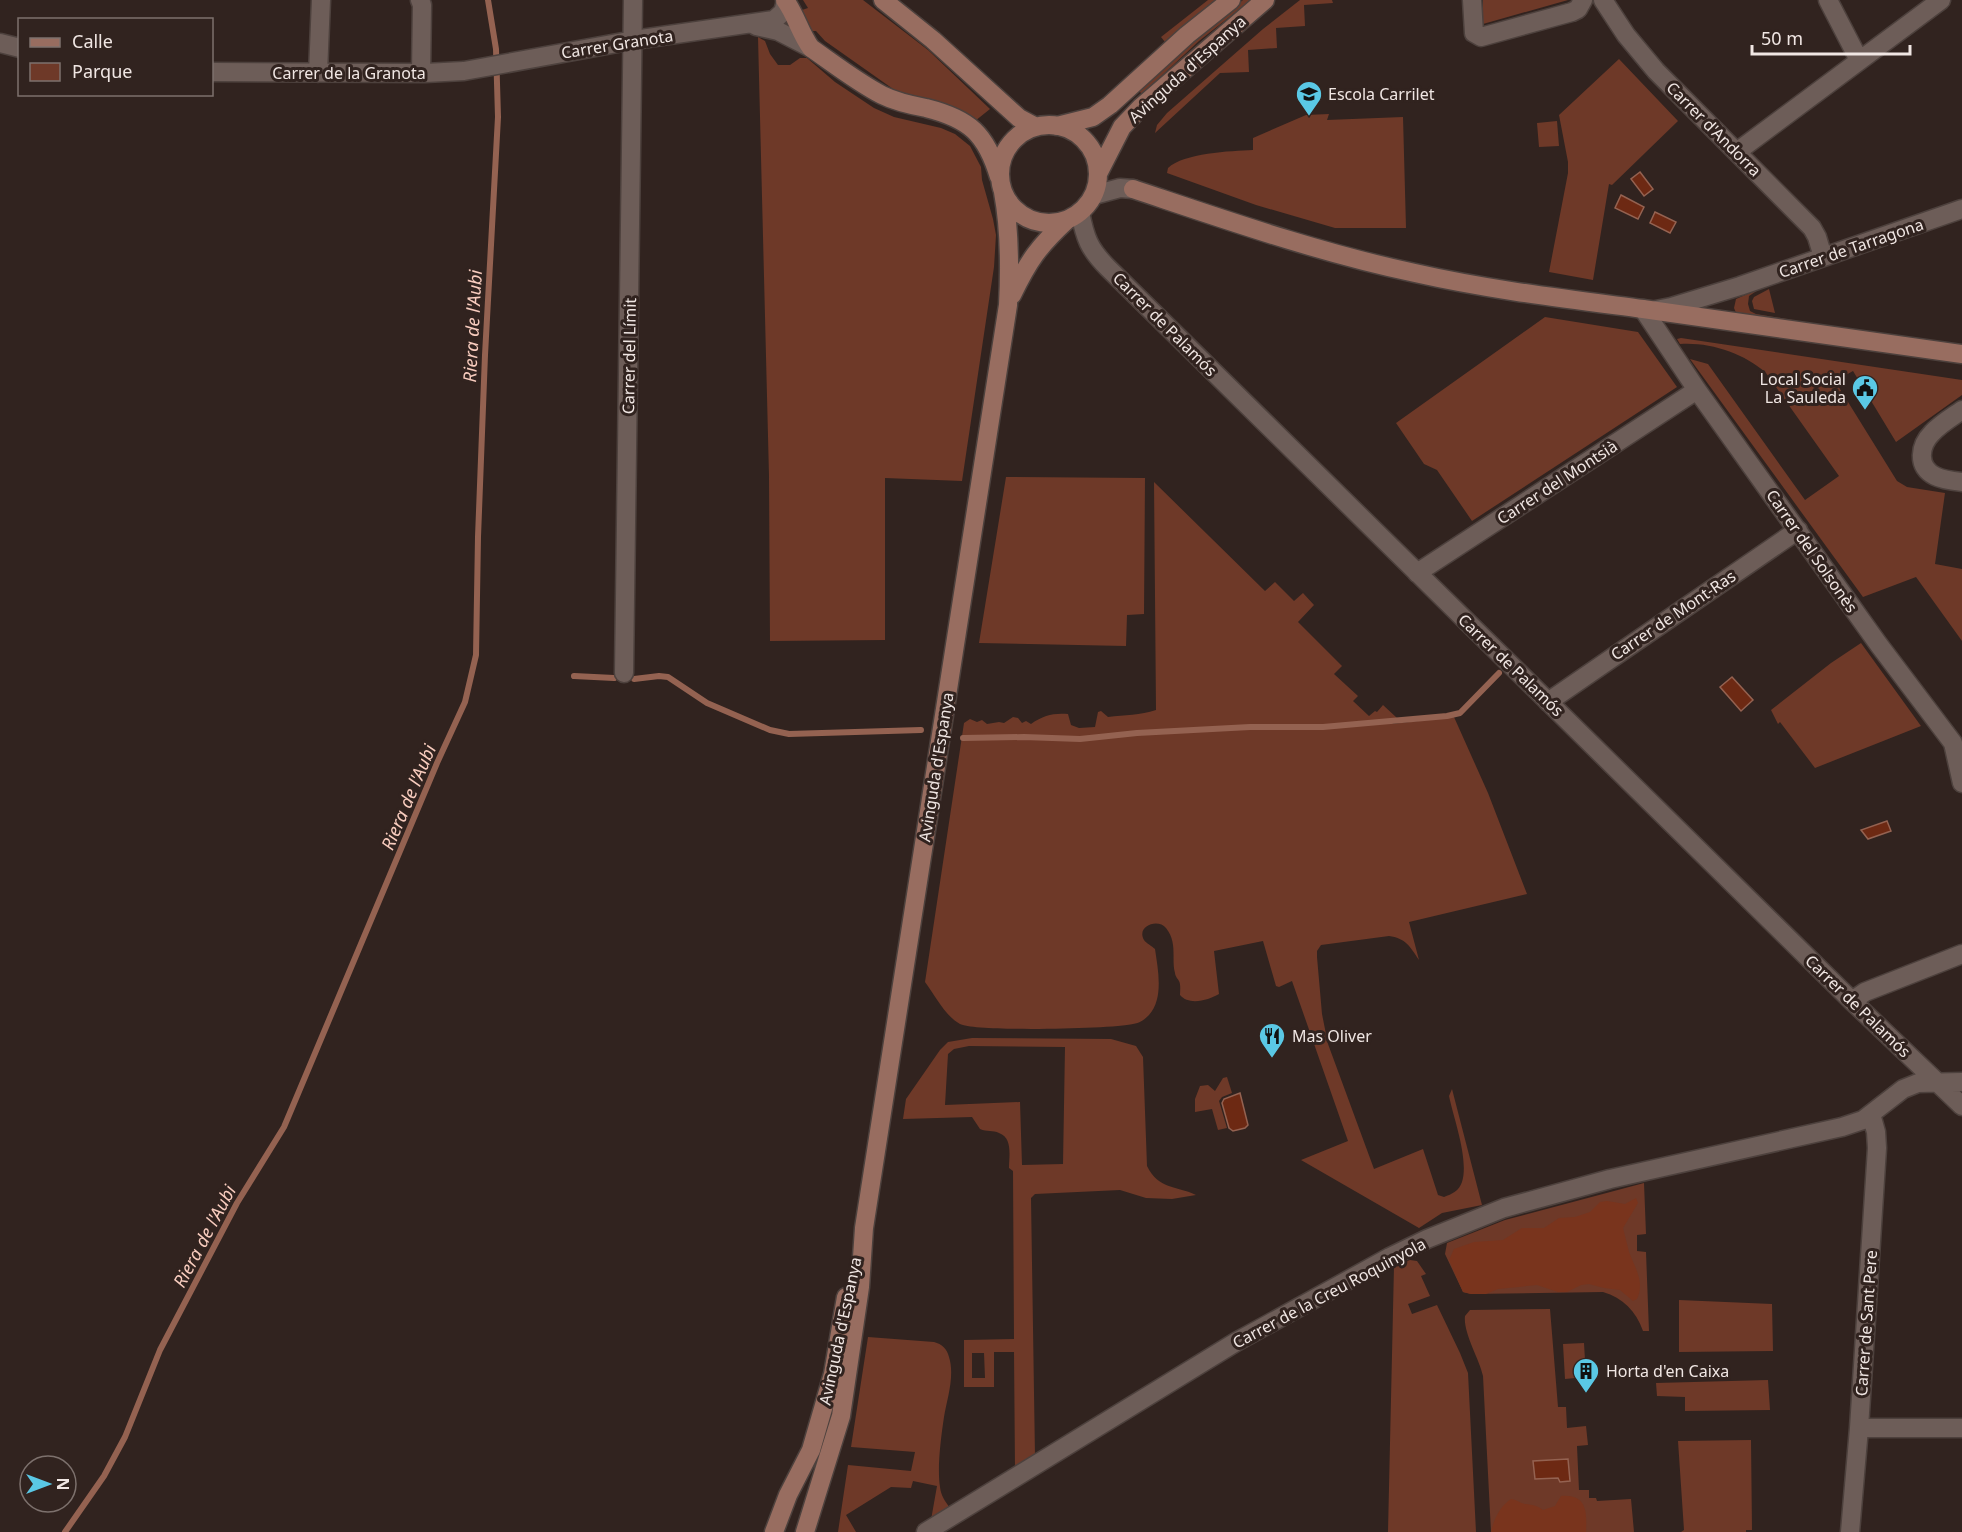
<svg xmlns="http://www.w3.org/2000/svg" width="1962" height="1532" font-family="'Noto Sans',sans-serif">
<style>
.green{fill:#6e3928;fill-rule:evenodd}
.forest{fill:#79341d}
.water{fill:#6d2913;stroke:#946251;stroke-width:1.5}
.lines{fill:none;stroke-linecap:round;stroke-linejoin:round}
.stream{stroke:#946251;stroke-width:6}
.street-casing{stroke:#4d413d;stroke-width:21}
.secondary-casing{stroke:#4d413d;stroke-width:21}
.street{stroke:#6d5d58;stroke-width:18}
.secondary{stroke:#986d60;stroke-width:18}
.labels{text-anchor:middle;dominant-baseline:central;stroke-width:6;stroke-linejoin:round;paint-order:stroke}
.street-label{font-size:16px;fill:#f0e6e3;stroke:#31231f}
.poi-label{font-size:16px;fill:#f0e6e3;stroke:#31231f;text-anchor:start}
.water-label{font-size:18px;font-style:italic;fill:#f8ccbe;stroke:#31231f}
</style>
<rect width="100%" height="100%" fill="#31231f"/>
<path class="green" d="M803,0H863L928,50L990,109L975,121L958,109L903,96L825,41L816,31H811L802,10L808,8Z
M1208,0H1217L1165,42L1161,37Z
M1243,0H1251L1199,41L1142,94L1138,90L1196,37Z
M1300,0H1332L1333,3L1304,5L1305,26L1276,28L1277,48L1248,50L1249,72L1220,73L1155,133L1157,125L1167,113L1263,29Z
M1483,0H1568L1483,24Z
M758,37L765,41L770,54L778,65H790L800,58H807L835,82L874,108L894,117L941,128L955,134L970,146L981,167L982,180L993,219L996,235L994,267L962,481L885,478V640L770,641L769,476Z
M1619,59L1678,121L1612,185L1609,184L1593,280L1549,272L1568,173V162L1559,115Z
M1329,114L1327,120L1403,117L1406,228H1335L1256,205L1167,173L1168,168C1184,153 1230,151 1253,150V138L1306,115Z
M1557,121L1559,146L1539,147L1537,123Z
M1761,288L1749,296L1748,304L1750,311L1756,314L1793,320V325L1737,315L1734,308L1736,299Z
M1769,289L1775,313L1754,309L1752,301L1754,297Z
M1545,317L1638,332L1677,387L1472,521L1437,470L1424,464L1396,423Z
M1681,338L1962,380V395L1896,442L1853,371L1835,381L1897,481L1907,487L1945,493L1935,564L1962,569V641L1916,577L1863,597L1690,359L1708,364L1805,500L1839,476L1766,373C1744,353 1710,342 1680,344L1677,339Z
M1006,477L1145,478L1144,614L1127,615L1126,646L979,643Z
M1154,482L1265,591L1275,582L1294,601L1303,593L1314,605L1298,622L1342,666L1334,674L1358,696L1353,701L1369,716L1375,711L1377,712L1383,705L1397,718L1392,724L1454,717L1488,793L1527,894L1409,922L1419,960C1410,946 1405,938 1389,936L1321,945L1317,951V957L1322,1014L1328,1044L1374,1169L1423,1149L1438,1195L1444,1197C1452,1194 1459,1191 1462,1182C1469,1159 1454,1120 1449,1096L1452,1089L1482,1205L1442,1213L1419,1228L1301,1160L1348,1141L1292,981L1279,987L1276,986L1263,941L1214,951L1219,994C1209,1000 1189,1006 1180,995C1180,991 1181,985 1179,981C1178,979 1175,976 1175,973C1171,959 1178,943 1166,928C1158,918 1136,926 1144,940C1146,943 1152,946 1155,949C1158,970 1164,998 1149,1015C1144,1020 1140,1023 1133,1024C1111,1029 975,1032 960,1024C945,1016 935,995 925,982L964,723L970,719L977,722L982,720L987,724L999,722L1004,723L1013,717L1018,718L1022,723L1026,721L1031,724C1044,715 1053,713 1068,714L1071,725L1079,728L1095,727L1098,712L1101,711L1108,717C1125,715 1140,715 1156,710Z
M1861,643L1921,726L1815,768L1780,722L1778,724L1771,710L1831,663Z
M972,1038L1111,1039L1136,1046L1143,1057L1147,1166C1159,1190 1175,1185 1196,1195L1172,1199L1146,1198L1120,1190L1035,1194L1031,1198L1035,1457L1015,1470L1014,1352H994V1387H964V1340L1014,1339L1013,1171L1009,1168C1009,1156 1013,1138 999,1133C993,1130 987,1132 980,1129L972,1117L903,1119L906,1099L940,1050L948,1042ZM969,1046L1065,1047L1063,1164L1022,1165L1020,1102L945,1105L948,1054L954,1049ZM972,1353H984L985,1378H972Z
M1227,1077L1232,1093L1222,1097L1219,1101L1227,1128L1218,1130L1212,1109L1195,1112V1099L1200,1086L1208,1085L1215,1091L1223,1078Z
M1644,1183L1646,1234L1637,1235V1251L1646,1252L1649,1331H1643C1636,1311 1623,1298 1603,1292L1471,1294L1463,1292L1445,1254L1447,1243L1505,1220Z
M1410,1260L1417,1261L1426,1274L1421,1276L1430,1296L1408,1304L1412,1314L1437,1305L1460,1353L1468,1373L1476,1532H1388L1394,1266Z
M1679,1300L1772,1304L1773,1351L1679,1352Z
M1550,1309L1558,1407H1566L1567,1428L1586,1426L1588,1445L1577,1446L1579,1490H1589V1498H1596L1597,1501L1631,1499L1634,1532H1491L1483,1376C1479,1358 1463,1333 1465,1316L1470,1310Z
M868,1337L934,1342C942,1344 947,1349 949,1357C955,1376 947,1399 944,1417C941,1437 937,1468 940,1487C941,1496 945,1501 950,1508L931,1520L937,1486L913,1481L911,1488L891,1487L846,1515L856,1532H838L848,1465L911,1471L915,1452L851,1447Z
M1584,1343L1586,1377L1565,1379L1563,1344Z
M1768,1380L1770,1410L1685,1411V1397L1657,1396L1656,1383Z
M1751,1440L1752,1530H1746V1532H1681L1684,1530L1678,1441Z"/>
<path class="forest" d="M1636,1198L1638,1203L1623,1228C1625,1236 1627,1244 1629,1252C1635,1268 1645,1282 1637,1299L1633,1301L1620,1290L1604,1288L1589,1284L1581,1285L1567,1292H1558L1537,1285L1498,1289L1486,1294H1471L1463,1292L1449,1260L1454,1249L1474,1242L1503,1240L1522,1228H1544L1559,1218L1575,1217L1590,1212L1600,1202L1607,1201L1625,1204Z
M1561,1496C1587,1494 1587,1512 1586,1532H1491C1494,1519 1500,1506 1511,1499C1517,1500 1520,1503 1525,1504C1533,1505 1536,1505 1543,1510L1555,1506Z"/>
<path class="water" d="M1640,172L1653,189L1644,196L1631,179Z
M1621,195L1644,207L1638,219L1615,208Z
M1655,212L1676,222L1670,233L1650,223Z
M1732,677L1753,700L1741,711L1720,687Z
M1887,821L1891,831L1868,839L1861,830Z
M1240,1093L1248,1125L1245,1128L1233,1131L1229,1128L1222,1103L1224,1099Z
M1568,1459L1570,1481L1560,1482L1558,1478L1535,1479L1533,1461Z"/>
<g class="lines">
<path class="stream" d="M574,676L614,678
M634,679L659,676L668,677L707,703L770,730L789,734L921,730
M963,738L1024,737L1080,739L1137,733L1250,727H1323L1447,716L1460,713L1499,673
M65,1532L104,1476L125,1437L160,1350L237,1203L284,1127L437,763L465,702L476,655L478,537L485,355L498,117L496,49L488,0"/>
<g class="street-casing">
<path id="street" d="M420,0L422,5L421,73
M1472,0L1474,33L1481,37L1572,12L1578,9L1583,0
M1603,0L1626,35L1656,71L1812,228L1817,237L1823,257
M1828,0L1859,60
M756,26L778,31L811,48
M0,43L20,48
M212,72L425,73L464,71L634,40L774,20L783,12L786,1
M318,73L321,0
M1738,151L1941,0
M1094,195L1120,188L1133,189
M1080,212C1085,238 1089,249 1108,268L1852,1001L1962,1106
M1643,309L1697,390L1879,645L1953,743L1962,783
M1656,310L1671,307L1740,286L1962,209
M1962,410C1952,417 1940,424 1932,433C1920,445 1916,466 1935,476C1943,480 1953,481 1962,482
M1417,573L1697,390
M624,673L633,0
M1548,702L1798,530
M1852,1001L1865,992L1962,954
M1859,1428H1962
M926,1532L1236,1342L1390,1257L1427,1239L1504,1208L1610,1179L1842,1127L1863,1120L1903,1089L1918,1083L1962,1082
M1850,1532L1859,1428L1877,1148L1876,1132L1871,1114"/>
</g>
<g class="secondary-casing">
<path id="secondary" d="M785,0C796,15 800,33 811,48C834,64 857,82 882,95C896,102 910,105 926,108C970,119 986,134 999,177
M883,0L933,40L1019,118L1036,127
M1000 174a49 49 0 1 1 98 0a49 49 0 1 1-98 0Z
M1057,126L1093,117L1110,105L1187,35L1231,0
M1098,174L1122,127L1141,107L1265,0
M1133,189C1226,220 1320,253 1415,273C1490,290 1567,299 1643,309C1750,324 1856,339 1962,354
M1012,295C1029,260 1038,247 1067,220
M774,1532L788,1495L811,1450L833,1374L846,1297
M805,1532L841,1416L860,1287L864,1228L1008,305C1010,267 1010,230 1003,192"/>
</g>
<use href="#street" class="street"/>
<use href="#secondary" class="secondary"/>
</g>
<defs>
<g id="school-pin" transform="scale(1.35)"><path d="M0 17L-7.5 6A9.5 9.5 0 1 1 7.5 6Z" fill="#5ac8e5" stroke="#31231f"/><path d="M0-5L7-2L0 1L-7-2ZM-4 1L0 2.5L4 1V4Q0 6-4 4Z" fill="#111"/></g>
<g id="civic-pin" transform="scale(1.35)"><path d="M0 17L-7.5 6A9.5 9.5 0 1 1 7.5 6Z" fill="#5ac8e5" stroke="#31231f"/><path d="M-.6-6.5H3V-4.5H.6V-3L4-1V1h2V6H-6V1h2V-1L-.6-3ZM-1.2 2.5V6h2.4V2.5Z" fill="#111"/></g>
<g id="restaurant-pin" transform="scale(1.35)"><path d="M0 17L-7.5 6A9.5 9.5 0 1 1 7.5 6Z" fill="#5ac8e5" stroke="#31231f"/><path d="M-5-6h1v4h1v-4h1v4h1v-4h1v5L-1.5 .5V6h-2V.5L-5-1ZM5-6V6H3V1.5H1.5Q1.5-4 5-6Z" fill="#111"/></g>
<g id="building-pin" transform="scale(1.35)"><path d="M0 17L-7.5 6A9.5 9.5 0 1 1 7.5 6Z" fill="#5ac8e5" stroke="#31231f"/><path d="M-4-6H4V6H1V3H-1V6H-4ZM-2.5-4.3h1.7v1.8h-1.7ZM.8-4.3h1.7v1.8H.8ZM-2.5-1h1.7V.8h-1.7ZM.8-1h1.7V.8H.8Z" fill="#111"/></g>
</defs>
<g fill-rule="evenodd">
<use href="#school-pin" x="1309" y="94"/>
<use href="#civic-pin" x="1865" y="388"/>
<use href="#restaurant-pin" x="1272" y="1036"/>
<use href="#building-pin" x="1586" y="1371"/>
</g>
<g class="labels">
<g class="street-label">
<text transform="translate(617 44) rotate(-9)">Carrer Granota</text>
<text transform="translate(1187 69) rotate(-42)">Avinguda d'Espanya</text>
<text x="349" y="73">Carrer de la Granota</text>
<text transform="translate(1714 129) rotate(45)">Carrer d'Andorra</text>
<text transform="translate(1851 248) rotate(-19)">Carrer de Tarragona</text>
<text transform="translate(1165 324) rotate(45)">Carrer de Palamós</text>
<text transform="translate(629 356) rotate(-89)">Carrer del Límit</text>
<text transform="translate(1557 482) rotate(-33)">Carrer del Montsià</text>
<text transform="translate(1812 551) rotate(55)">Carrer del Solsonès</text>
<text transform="translate(1673 615) rotate(-34)">Carrer de Mont-Ras</text>
<text transform="translate(1511 665) rotate(44)">Carrer de Palamós</text>
<text transform="translate(936 767) rotate(-81)">Avinguda d'Espanya</text>
<text transform="translate(1858 1006) rotate(44)">Carrer de Palamós</text>
<text transform="translate(1329 1293) rotate(-28)">Carrer de la Creu Roquinyola</text>
<text transform="translate(1866 1323) rotate(-86)">Carrer de Sant Pere</text>
<text transform="translate(840 1331) rotate(-78)">Avinguda d'Espanya</text>
</g>
<g class="poi-label">
<text x="1328" y="94">Escola Carrilet</text>
<text x="1846" y="379" text-anchor="end">Local Social<tspan x="1846" dy="18">La Sauleda</tspan></text>
<text x="1292" y="1036">Mas Oliver</text>
<text x="1606" y="1371">Horta d'en Caixa</text>
</g>
<g class="water-label">
<text transform="translate(472 326) rotate(-87)">Riera de l'Aubi</text>
<text transform="translate(408 797) rotate(-67)">Riera de l'Aubi</text>
<text transform="translate(204 1236) rotate(-62)">Riera de l'Aubi</text>
</g>
</g>
<rect x="18" y="18" width="195" height="78" fill="#31231f" stroke="#7d716d" stroke-width="1.5"/>
<rect x="30" y="38" width="30" height="9" fill="#986d60" stroke="#7d716d" stroke-width="1.5"/>
<text x="72" y="48" font-size="18" fill="#f0e6e3">Calle</text>
<rect x="30" y="63" width="30" height="18" fill="#6e3928" stroke="#7d716d" stroke-width="1.5"/>
<text x="72" y="78" font-size="18" fill="#f0e6e3">Parque</text>
<g transform="translate(48 1484) rotate(90)"><circle r="28" fill="#31231f" stroke="#7d716d" stroke-width="1.5"/>
<path d="M0-4.5L10 22L0 15L-10 22Z" fill="#5ac8e5"/>
<text y="-9" font-size="16" font-weight="bold" text-anchor="middle" fill="#f0e6e3">N</text>
</g>
<path d="M1752 45v9h158v-9" fill="none" stroke="#f0e6e3" stroke-width="3"/>
<text x="1761" y="45" font-size="18" fill="#f0e6e3" stroke="#31231f" stroke-width="4.5" paint-order="stroke">50 m</text>
</svg>
